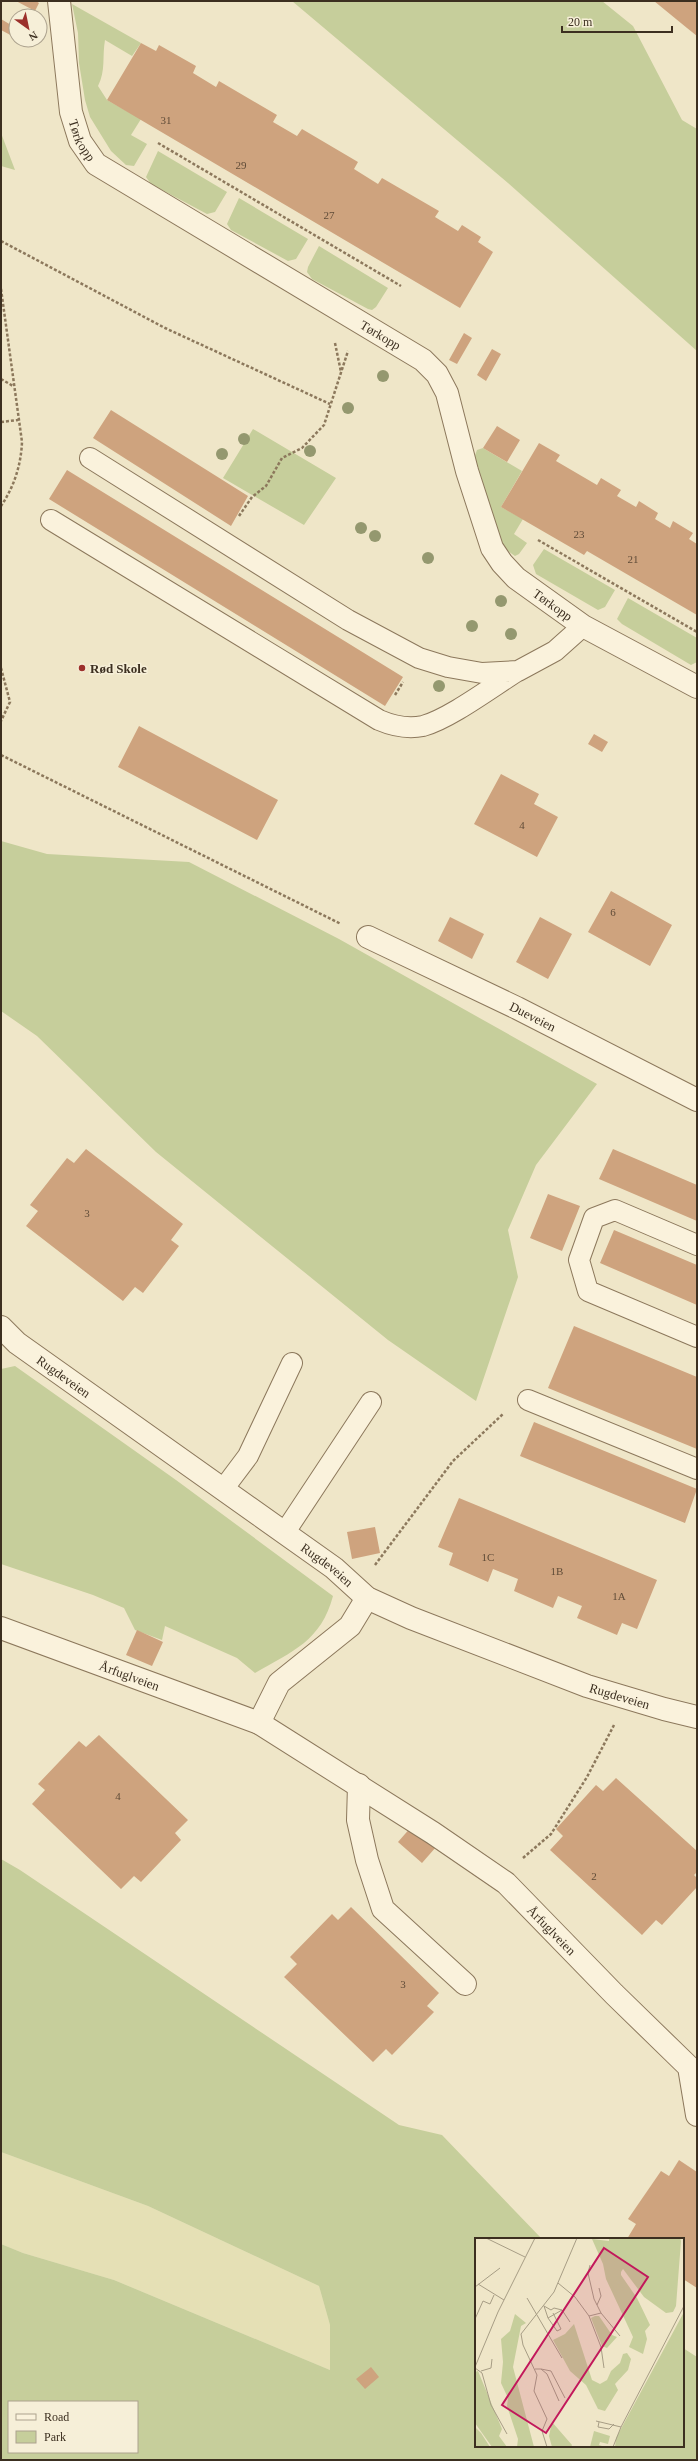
<svg xmlns="http://www.w3.org/2000/svg" width="698" height="2461" font-family="'Times New Roman',serif">
<style>
.farmland{fill:#e5e0b5}
.green{fill:#c6ce9b;fill-rule:evenodd}
.building{fill:#cea37e}
.lines{fill:none;stroke-linecap:round;stroke-linejoin:round}
.lane-casing{stroke:#8c785c;stroke-width:22}
.street-casing{stroke:#8c785c;stroke-width:24}
.path{stroke:#8c785c;stroke-width:2.5;stroke-dasharray:3 2;stroke-linecap:butt}
.lane{stroke:#faf2dc;stroke-width:20}
.street{stroke:#faf2dc;stroke-width:22}
.tree{fill:#94986f}
.poi-dot{fill:#9c302b;stroke:#f6efd8;stroke-width:1.5}
.labels{text-anchor:middle;dominant-baseline:central;stroke-width:3;stroke-linejoin:round;paint-order:stroke}
.number-label{font-size:11px;fill:#604c38}
.street-label{font-size:13px;fill:#3c2f20;stroke:#f6efd8}
.poi-label{font-size:13px;font-weight:bold;fill:#3c2f20;stroke:#f6efd8;text-anchor:start}
.inset-road{fill:none;stroke:#a79d85;stroke-width:1}
.view{fill:#c2185b;fill-opacity:0.15;stroke:#c2185b;stroke-width:2}
.inset-edge{fill:none;stroke:#3c2f20;stroke-width:2}
</style>
<rect width="100%" height="100%" fill="#efe6c8"/>
<path class="farmland" d="M1,2152L148,2206L319,2286L330,2325V2370L114,2280L23,2253L1,2244Z"/>
<path class="green" d="M292,1H602L633,26L682,120L697,129V351L508,183Z
M72,4L141,43L132,56L105,40C102,57 106,70 98,86L107,100L141,119L131,135L147,144L134,166L126,165L111,151L90,117L85,100L79,63L78,33Z
M1,133L15,170L1,166Z
M158,151L227,192L215,212L207,214L151,184L146,177Z
M239,198L308,239L296,259L288,261L231,230L227,224Z
M319,246L388,288L376,307L372,310L368,309L312,279L307,272L308,267Z
M253,429L336,478L304,525L223,478Z
M483,448L522,471L501,507L523,519L514,534L527,543L519,554L515,556C489,542 482,485 474,458L477,450Z
M544,549L615,590L605,607L598,610L536,574L533,565Z
M628,598L697,638V662L691,665L622,624L617,619Z
M1,841L47,854L189,862L339,939L597,1084L536,1165L508,1230L518,1277L476,1401L388,1340L156,1152L37,1036L1,1011Z
M15,1366L176,1480L333,1596C321,1641 293,1651 255,1673L237,1658L165,1626L162,1640L135,1630L124,1608L93,1595L1,1564V1369Z
M1,1859L20,1870L399,2125L442,2135L542,2239H476V2446H683V2348L697,2357V2460H1V2244L23,2253L114,2280L330,2370V2325L319,2286L148,2206L1,2152ZM9,2402H137V2452H9Z"/>
<path class="building" d="M16,1H36L39,3L35,11Z
M654,1H697V36L687,28Z
M1,19L16,28V38L1,30Z
M141,43L156,51L159,45L196,66L193,73L216,87L219,81L277,115L273,122L297,136L302,129L358,162L354,169L378,184L382,178L439,211L435,217L458,231L462,225L481,237L478,242L493,252L460,308L107,100Z
M464,333L472,338L457,364L449,360Z
M492,349L501,354L486,381L477,375Z
M111,410L248,496L231,526L93,438Z
M497,426L520,440L507,462L483,448Z
M539,443L560,455L556,461L597,485L601,478L621,490L617,496L636,507L639,501L658,513L655,519L670,528L673,521L693,533L689,539L697,544V615L587,551L584,555L501,507Z
M67,470L403,677L385,706L49,499Z
M139,726L278,800L257,840L118,767Z
M594,734L608,742L602,752L588,744Z
M501,774L539,794L534,804L558,817L537,857L474,824Z
M611,891L672,925L650,966L588,932Z
M450,917L484,934L472,959L438,941Z
M540,917L572,934L548,979L516,962Z
M86,1149L183,1224L171,1240L179,1246L143,1293L135,1287L123,1301L26,1226L38,1211L30,1205L67,1158L74,1163Z
M613,1149L697,1185V1221L599,1179Z
M548,1194L580,1206L562,1251L530,1238Z
M614,1230L697,1265V1305L600,1263Z
M574,1326L697,1377V1449L548,1388Z
M534,1422L697,1489L685,1523L520,1456Z
M459,1498L657,1580L637,1629L622,1623L617,1635L577,1618L582,1606L558,1596L553,1608L514,1591L518,1579L493,1569L488,1582L449,1565L453,1553L438,1547Z
M375,1527L380,1553L352,1559L347,1532Z
M137,1630L163,1642L152,1666L126,1655Z
M99,1735L188,1820L175,1833L181,1840L141,1882L134,1876L121,1889L32,1804L45,1790L38,1784L79,1741L86,1747Z
M616,1778L697,1851V1872L694,1875L697,1878V1887L662,1925L656,1920L642,1935L550,1850L563,1836L556,1829L596,1785L603,1791Z
M412,1826L436,1847L422,1863L398,1842Z
M351,1907L439,1993L427,2006L434,2012L392,2055L386,2049L373,2062L284,1977L297,1964L290,1957L332,1914L338,1920Z
M679,2160L697,2172V2288L683,2279V2239H627L636,2224L628,2219L661,2171L669,2176Z
M371,2367L379,2377L365,2389L356,2379Z"/>
<g class="lines">
<g class="lane-casing">
<path id="lane" d="M90,458L348,620L419,658L448,667L482,673L518,671L555,651L583,626
M51,520L379,720C393,726 408,729 423,726C449,719 492,687 516,672
M697,1245L615,1210L594,1218L579,1260L588,1291L697,1337
M528,1400L697,1469
M224,1488L248,1456L292,1363
M285,1532L371,1402"/>
</g>
<g class="street-casing">
<g id="street">
<path id="s1" d="M59,1L71,112L80,141L96,164L423,360L437,374L447,393L467,471L492,548L502,563L516,578L583,626L697,687"/>
<path id="s2" d="M368,937L517,1008L697,1100"/>
<path id="s3" d="M1,1327L17,1343L334,1568L367,1598L411,1618L587,1686L664,1709L697,1717"/>
<path id="s4" d="M1,1628L259,1723L433,1833L506,1883L614,1994L689,2067L697,2115"/>
<path d="M259,1723L279,1683L350,1626L367,1598"/>
<path d="M359,1785L358,1820L367,1860L383,1909L465,1984"/>
</g>
</g>
<path class="path" d="M158,143L401,286
M1,241L165,328L330,404
M1,289L22,442C21,465 14,487 1,506
M335,343L341,372
M1,379L13,386
M1,422L18,420
M239,516L252,497L266,486L282,458L302,448L324,425L348,351
M538,540L697,632
M1,668L10,702L1,721
M395,695L403,682
M1,755L341,924
M375,1565L453,1461L503,1414
M523,1858L551,1834L587,1777L614,1725"/>
<use href="#lane" class="lane"/>
<use href="#street" class="street"/>
</g>
<g class="tree">
<circle cx="383" cy="376" r="6"/>
<circle cx="348" cy="408" r="6"/>
<circle cx="244" cy="439" r="6"/>
<circle cx="310" cy="451" r="6"/>
<circle cx="222" cy="454" r="6"/>
<circle cx="361" cy="528" r="6"/>
<circle cx="375" cy="536" r="6"/>
<circle cx="428" cy="558" r="6"/>
<circle cx="501" cy="601" r="6"/>
<circle cx="472" cy="626" r="6"/>
<circle cx="511" cy="634" r="6"/>
<circle cx="439" cy="686" r="6"/>
</g>
<circle class="poi-dot" cx="82" cy="668" r="4"/>
<g class="labels">
<g class="number-label">
<text x="166" y="120">31</text>
<text x="241" y="165">29</text>
<text x="329" y="215">27</text>
<text x="579" y="534">23</text>
<text x="633" y="559">21</text>
<text x="522" y="825">4</text>
<text x="613" y="912">6</text>
<text x="87" y="1213">3</text>
<text x="488" y="1557">1C</text>
<text x="557" y="1571">1B</text>
<text x="619" y="1596">1A</text>
<text x="118" y="1796">4</text>
<text x="594" y="1876">2</text>
<text x="403" y="1984">3</text>
</g>
<g class="street-label">
<text stroke="none"><textPath href="#s1" startOffset="142">Tørkopp</textPath></text>
<text stroke="none"><textPath href="#s1" startOffset="502">Tørkopp</textPath></text>
<text stroke="none"><textPath href="#s1" startOffset="838">Tørkopp</textPath></text>
<text stroke="none"><textPath href="#s2" startOffset="183">Dueveien</textPath></text>
<text stroke="none"><textPath href="#s3" startOffset="80">Rugdeveien</textPath></text>
<text stroke="none"><textPath href="#s3" startOffset="404">Rugdeveien</textPath></text>
<text stroke="none"><textPath href="#s4" startOffset="137">Årfuglveien</textPath></text>
<text stroke="none"><textPath href="#s3" startOffset="727">Rugdeveien</textPath></text>
<text stroke="none"><textPath href="#s4" startOffset="635">Årfuglveien</textPath></text>
</g>
<g class="poi-label">
<text x="90" y="668">Rød Skole</text>
</g>
</g>
<g transform="translate(475 2238)">
<rect width="209" height="209" fill="#efe6c8"/>
<path d="M134,0H205L206,3L201,68L198,74L191,75L169,59L148,31L146,34V37L162,60L175,87L170,93L172,101L168,116L154,109L158,99L131,41L128,26L117,1L134,3ZM209,74V209H140L141,200ZM40,76L51,85L46,88L38,129L59,209H42L43,201L32,168L33,160L26,145L28,124L26,101L35,93ZM120,78H124L137,97L142,99L132,110L127,108L116,80ZM99,86L117,142L125,146L132,142L136,133L145,125L148,116L152,115L156,121L153,132L140,146L143,152L130,173L123,171L111,147L95,133L78,102L90,96ZM3,133L27,191L24,198L32,209H17L0,185V134ZM77,184L97,207L96,209H77L74,198ZM0,189L6,195L15,209H0ZM119,193L135,198L133,206L125,204L124,207L130,209H115Z" fill="#c6ce9b"/>
<path class="inset-road" d="M11,0L50,19M115,27L113,35L119,61L126,75L145,98M83,45L100,59L114,78L126,109L129,130M3,46L29,62M0,49L25,30M52,60L87,120M122,67L126,58L124,50M69,68L76,72L79,70L87,72L73,80ZM87,72L95,84M114,78L126,75M73,80L82,93L86,91L78,75M0,81L8,63L15,66L19,57M0,129L23,74L60,0M0,130L7,135L16,167L32,196M60,131H66L72,136L84,163M66,131L76,133L90,160M6,133L16,130L17,121M121,183L146,189M124,184L123,189L134,191L139,186M72,209L67,193L72,181L59,153L62,137L48,107L46,96L79,54L102,0M138,209L146,189L209,68"/>
<path class="view" d="M129,10L173,39L71,195L27,167Z"/>
<rect width="209" height="209" class="inset-edge"/>
</g>
<rect width="698" height="2461" fill="none" stroke="#3c2f20" stroke-width="4"/>
<rect x="8" y="2401" width="130" height="52" fill="#f6efd8" stroke="#aca28e"/>
<rect x="16" y="2414" width="20" height="6" fill="#faf2dc" stroke="#aca28e"/>
<text x="44" y="2421" font-size="12" fill="#3c2f20">Road</text>
<rect x="16" y="2431" width="20" height="12" fill="#c6ce9b" stroke="#aca28e"/>
<text x="44" y="2441" font-size="12" fill="#3c2f20">Park</text>
<g transform="translate(28 28) rotate(147)"><circle r="19" fill="#f6efd8" stroke="#aca28e"/>
<path d="M0-3L7 15L0 10L-7 15Z" fill="#9c302b"/>
<text y="-6" font-size="11" font-weight="bold" text-anchor="middle" fill="#3c2f20">N</text>
</g>
<path d="M562 26v6h110v-6" fill="none" stroke="#3c2f20" stroke-width="2"/>
<text x="568" y="26" font-size="12" fill="#3c2f20" stroke="#f6efd8" stroke-width="3" paint-order="stroke">20 m</text>
</svg>
